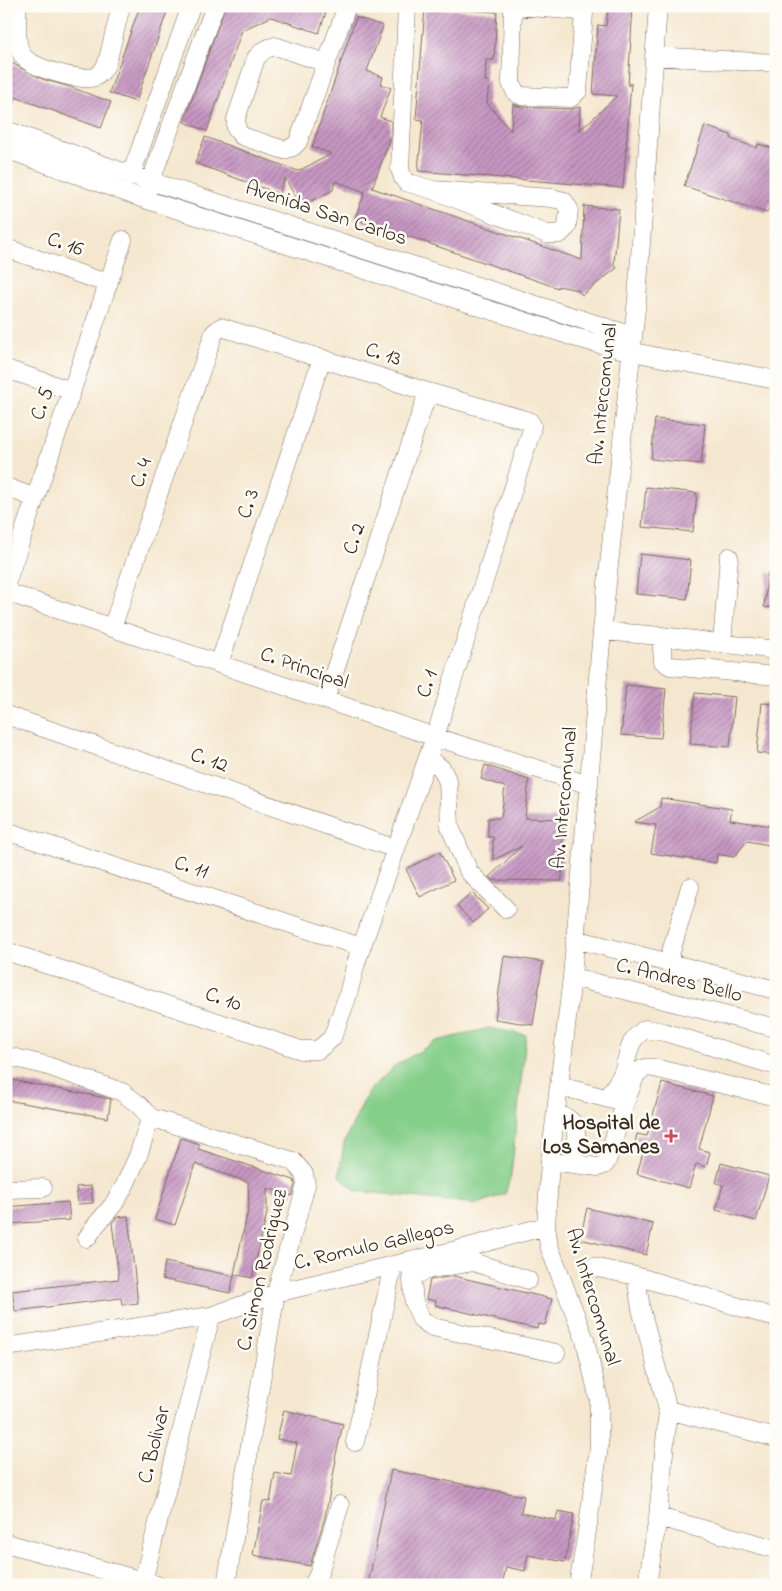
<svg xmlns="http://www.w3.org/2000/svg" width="782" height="1591" font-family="'Indie Flower',sans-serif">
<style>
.garden{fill:#86cf8b;stroke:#607c54}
.building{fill:url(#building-hatch)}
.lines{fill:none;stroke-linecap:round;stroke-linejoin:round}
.minor-casing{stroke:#7c6c5c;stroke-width:19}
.minor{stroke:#fff;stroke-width:18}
.poi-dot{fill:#d1495b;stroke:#fdfcf7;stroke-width:2}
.labels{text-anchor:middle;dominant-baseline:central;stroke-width:5;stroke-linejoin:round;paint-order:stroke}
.street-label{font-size:21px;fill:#3b2a1e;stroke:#fdfcf7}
.poi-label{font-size:21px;font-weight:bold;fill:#3b2a1e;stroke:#fdfcf7;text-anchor:end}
</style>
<defs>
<pattern id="building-hatch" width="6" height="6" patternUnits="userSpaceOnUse" patternTransform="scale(1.25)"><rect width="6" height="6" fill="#c696c2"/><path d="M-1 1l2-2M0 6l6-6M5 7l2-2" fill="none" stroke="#a27b9d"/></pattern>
</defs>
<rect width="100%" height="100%" fill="#fdfcf7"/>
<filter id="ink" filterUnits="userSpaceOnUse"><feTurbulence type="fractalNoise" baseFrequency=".02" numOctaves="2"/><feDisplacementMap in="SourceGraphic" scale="10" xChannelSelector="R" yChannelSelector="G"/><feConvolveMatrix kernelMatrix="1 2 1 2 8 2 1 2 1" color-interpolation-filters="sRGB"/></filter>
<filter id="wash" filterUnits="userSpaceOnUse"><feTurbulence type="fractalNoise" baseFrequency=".0096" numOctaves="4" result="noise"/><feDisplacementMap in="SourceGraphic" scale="20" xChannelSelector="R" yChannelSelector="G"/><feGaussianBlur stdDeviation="1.12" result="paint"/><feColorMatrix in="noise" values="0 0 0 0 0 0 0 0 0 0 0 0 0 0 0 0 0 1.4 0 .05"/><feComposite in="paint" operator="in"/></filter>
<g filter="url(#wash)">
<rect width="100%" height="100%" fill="#f5e7cf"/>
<path class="garden" d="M489,1028L526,1035L511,1175L505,1194L477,1204L356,1191L339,1175L344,1143L368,1092L396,1065L437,1041Z"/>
<g id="blocks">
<path class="building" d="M140,6H169L136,102L109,93Z
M225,6H328L319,33L271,17L242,30L207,131L184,122Z
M616,6H633L628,86L631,83L623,188L418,171L423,120L416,119L425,8L497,12L494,60H486L485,81H489L487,103L511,131L513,104L522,107L571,109L580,107L579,131L617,96L593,94L598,25L606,26L608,10H615Z
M356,17L383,26L367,71L383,77L381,84L391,88L380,117L391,121V137L372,188L582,260L584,206L619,209L614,264L617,268L582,295L578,290L558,286V288L355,218L365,192L335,181L333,190L310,202L295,196L285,178L279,194L195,163L205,137L298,171L332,154L312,147Z
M6,60L42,79L70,87L111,102L101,128L15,97L6,118Z
M705,126L731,135V139L757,148L758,144L776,149V198L773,197L767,213L684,186Z
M655,419L705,424L701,464L651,459Z
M646,487L697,493L693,532L642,527Z
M640,554L691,560L687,599L636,594Z
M768,573H776V608L764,607Z
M626,685L666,689L661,738L621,735Z
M695,693L735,697L730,747L690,744Z
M762,703L776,704V755L757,753Z
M485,765L529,780L525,818L563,819L562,881L492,880L489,877L522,846L493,860V837H488V818H501L505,787L481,779Z
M661,798L732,809L730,820L772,826L769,845L747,841L734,857L717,854L716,863L651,853L656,825L634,822L660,807Z
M440,852L454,880L420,897L406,869Z
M472,893L488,909L473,923L457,906Z
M504,956L543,962L533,1025L495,1019Z
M6,1079L111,1099L108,1118L6,1100Z
M662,1083L713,1096L699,1149L710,1152L706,1167L696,1164L689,1188L637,1174L644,1149L634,1147L637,1134L647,1136Z
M181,1138L200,1144L198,1149L294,1180L295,1184L292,1196L267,1188V1213L252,1278L234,1274L249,1206L248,1182L195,1164L175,1225L155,1219Z
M721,1163L769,1176L756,1221L716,1210L723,1185L716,1183Z
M91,1186L93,1203L78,1204L76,1187Z
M68,1202L70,1220L6,1224V1207Z
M587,1208L653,1224L646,1255L580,1239Z
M128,1216L138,1303L122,1305L121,1298L15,1311L12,1291L119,1279L112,1223L117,1217Z
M165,1262L234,1276L230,1293L162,1279Z
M454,1276L552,1299L545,1325L538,1324L537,1329L435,1305L436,1301L426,1299L430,1280Z
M284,1410L343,1424L335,1459L336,1460L325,1517L310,1566L253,1555L263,1501L270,1502L275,1473L291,1476L297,1443L277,1439Z
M391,1470L524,1496L521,1513L556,1520L558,1511L574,1514L565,1562L528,1555L525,1571L506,1567L502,1585H368Z"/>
</g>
</g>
<g filter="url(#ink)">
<use href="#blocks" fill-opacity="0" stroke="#7c6c5c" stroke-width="1"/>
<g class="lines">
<g class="minor-casing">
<path id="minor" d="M17,6C18,21 14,44 23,56C31,68 81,82 95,77C101,74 104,69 107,63L121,6
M407,6L400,169L403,178L406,182L433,190L547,234H560L567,227L569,209L564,201L552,198L433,190
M513,6L511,83L516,93L522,96L571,98L578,91L584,13L582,11L516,6
M654,56L776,63
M326,63L275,46C266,48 262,51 256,58L236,119V129L242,136L284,150L293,147L298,142L347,6
M6,130L131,175L633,336
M6,149L144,199L574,337C640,356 709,366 776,380
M131,175L191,6
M147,191L215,6
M6,248L94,279L109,282
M6,369L72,391
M6,487L35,498
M6,584L123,240
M6,592L435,737L589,785
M602,631L661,636L776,650
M661,636L663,661L670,666L776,676
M722,644L729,557
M219,664L322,358
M325,700L428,392
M6,715L396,849
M428,758L442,769L448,782L450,827L469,872L506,909
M6,831L361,947
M575,939L776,990
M6,951L301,1050H318L332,1038L347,998L356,963L435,737L531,432L532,425L529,421L428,392L221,327L214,333L112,628
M668,962L690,887
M572,977L776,1028
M6,1058L11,1057L45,1065L122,1092L139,1105L153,1120
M559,1088H567L617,1101
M607,1098C612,1090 618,1082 622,1074C630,1055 626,1040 646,1029L664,1032L776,1066
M556,1114C585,1120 575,1141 573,1164
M550,1161L598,1167L604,1165L607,1161L625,1103L635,1077C639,1069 646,1066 654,1068L776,1097
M6,1189L43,1188
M87,1238L96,1225L113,1205L124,1187L138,1156L149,1122L156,1119L293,1161L304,1174L306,1185L276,1293L226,1585
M410,1260L414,1302L421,1319L432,1327L556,1353
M473,1262L528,1280
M593,1267L636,1276L776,1318
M412,1276L430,1269L473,1262L465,1248
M636,1276L641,1309L668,1410L658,1517L647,1585
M6,1347L211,1316L276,1293L465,1248L546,1226
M668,1410L776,1438
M355,1442L393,1265
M658,1517L776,1549
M6,1543L157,1585
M142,1585L211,1316
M313,1585L319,1573L340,1505
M578,1585L586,1538L599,1447V1400L585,1340L549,1246L546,1226L550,1161L572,977L602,631L637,299L658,6"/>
</g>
<use href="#minor" class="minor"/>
</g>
</g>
<path class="poi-dot" d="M668.5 1128.5h5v5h5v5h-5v5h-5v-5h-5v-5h5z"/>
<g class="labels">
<g class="street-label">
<text transform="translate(326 214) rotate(18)">Avenida San Carlos</text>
<text transform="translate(65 245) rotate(19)">C. 16</text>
<text transform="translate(383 355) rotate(18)">C. 13</text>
<text transform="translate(604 394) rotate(-84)">Av. Intercomunal</text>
<text transform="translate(43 404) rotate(-71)">C. 5</text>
<text transform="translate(142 473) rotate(-71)">C. 4</text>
<text transform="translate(249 504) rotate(-71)">C. 3</text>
<text transform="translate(355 539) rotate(-72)">C. 2</text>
<text transform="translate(304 669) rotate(19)">C. Principal</text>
<text transform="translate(428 684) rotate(-72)">C. 1</text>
<text transform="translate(209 761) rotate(19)">C. 12</text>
<text transform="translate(565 798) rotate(-85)">Av. Intercomunal</text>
<text transform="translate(191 868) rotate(18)">C. 11</text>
<text transform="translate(679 981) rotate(14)">C. Andres Bello</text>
<text transform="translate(223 1000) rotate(19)">C. 10</text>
<text transform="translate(374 1246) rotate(-13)">C. Romulo Gallegos</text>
<text transform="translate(263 1270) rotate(-77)">C. Simon Rodriguez</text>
<text transform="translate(592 1297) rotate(73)">Av. Intercomunal</text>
<text transform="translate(155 1445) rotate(-76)">C. Bolivar</text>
</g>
<g class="poi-label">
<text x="660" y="1124">Hospital de<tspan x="660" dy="24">Los Samanes</tspan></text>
</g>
</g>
<rect width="782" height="1591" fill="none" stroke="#fdfcf7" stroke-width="25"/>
</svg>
